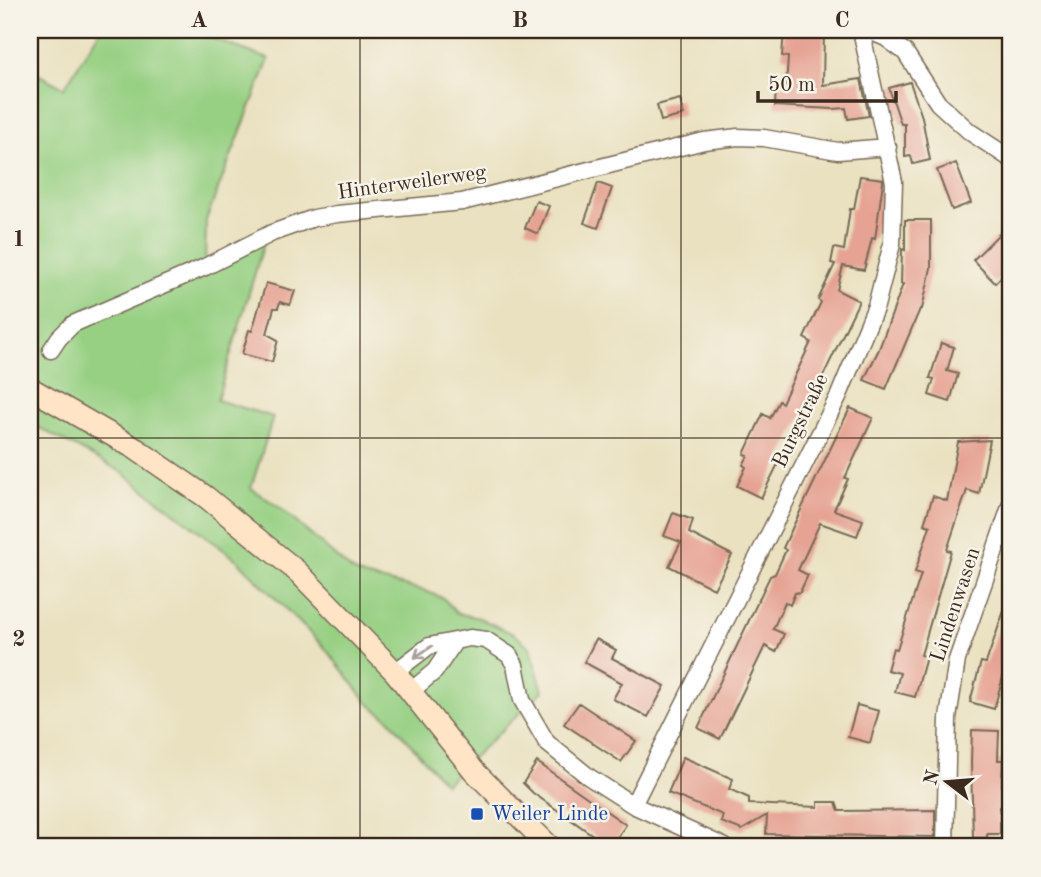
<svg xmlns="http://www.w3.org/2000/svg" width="1041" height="877" font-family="'Old Standard TT',serif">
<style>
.green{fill:#97d083;stroke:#697d50;stroke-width:2}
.building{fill:#e6a393}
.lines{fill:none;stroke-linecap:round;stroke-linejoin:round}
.street-casing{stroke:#786a57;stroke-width:19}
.secondary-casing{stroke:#786a57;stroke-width:24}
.street{stroke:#fff;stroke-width:16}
.secondary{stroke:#ffe4c6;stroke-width:21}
.oneway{stroke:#a79f9a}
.grid{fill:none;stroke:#3b2a1e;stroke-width:2;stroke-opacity:0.55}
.transit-dot{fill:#1a4fb4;stroke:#f7f3e8;stroke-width:2.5}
.labels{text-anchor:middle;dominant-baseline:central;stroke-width:5;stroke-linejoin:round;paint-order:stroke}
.street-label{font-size:21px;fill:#3b2a1e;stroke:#f7f3e8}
.transit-label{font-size:21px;fill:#164399;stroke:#f7f3e8;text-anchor:start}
.neatline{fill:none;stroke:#3b2a1e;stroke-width:2.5}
.grid-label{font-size:23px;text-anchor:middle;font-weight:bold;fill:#3b2a1e}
</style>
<rect width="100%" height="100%" fill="#f7f3e8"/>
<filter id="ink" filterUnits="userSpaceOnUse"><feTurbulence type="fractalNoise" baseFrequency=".0143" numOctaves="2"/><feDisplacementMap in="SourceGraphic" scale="14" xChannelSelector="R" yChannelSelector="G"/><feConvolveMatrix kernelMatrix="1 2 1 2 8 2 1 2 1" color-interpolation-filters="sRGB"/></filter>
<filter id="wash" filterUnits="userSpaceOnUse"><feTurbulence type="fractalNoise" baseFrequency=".00686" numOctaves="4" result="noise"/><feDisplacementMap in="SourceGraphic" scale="28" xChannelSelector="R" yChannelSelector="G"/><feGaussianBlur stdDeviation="1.57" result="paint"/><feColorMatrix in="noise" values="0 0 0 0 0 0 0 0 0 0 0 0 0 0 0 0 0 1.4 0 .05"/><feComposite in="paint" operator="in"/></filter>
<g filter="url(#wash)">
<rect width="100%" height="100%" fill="#eae1c0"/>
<path class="green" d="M100,30H189L269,59L206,220L205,266L266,236L217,400L273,417L251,488L280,508L351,570L363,576L425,591L443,598L457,613L479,618L514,634L530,647L543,691L445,784L390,720L369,704L324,647L237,560L120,471L30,423V70L64,88Z"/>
<g id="blocks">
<path class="building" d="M784,30H824L823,85L861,79L869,116L848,119L846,108L833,109L775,106L776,86H786L788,57L782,56Z
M910,82L922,117L930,160L913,164L911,156L905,157V124H901L889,88Z
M680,99L684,115L661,121L657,105Z
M956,163L971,203L952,210L937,170Z
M860,176L883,179V182L875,239L872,238L864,270L843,266L837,290L859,301L816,391L815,390L761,498L737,486L746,467L743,465L748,456L744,454L763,414L770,418L779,401L782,403L811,342L804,338L821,302L818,300L835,264L831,263L834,248L844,250L850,209H854Z
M598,183L612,188L598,228L584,223Z
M536,201L549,206L538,234L525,228Z
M905,220H931V268L922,309H920L886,389L864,380L879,349L903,284H901L902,249L905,250Z
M1011,222V267L995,283L973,260Z
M266,283L295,291L290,305L280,302L278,308H274L267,334L278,340L272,362L242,354L249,330L252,331Z
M941,343L954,347L947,371L958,374L950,402L929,395L934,379L930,378Z
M850,408L873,418L845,478L848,479L834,510L863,520L857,536L820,523L798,570L808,575L800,592L795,593L790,605L785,602L773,629L784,634L776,652L765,646L720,739L698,728L770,576L775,574L786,550L783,548L797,518Z
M990,440L979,494L967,490L947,550L951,551L921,655L926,657L915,697L895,692L900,673L887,670L893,648L897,649L921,574L915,572L930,526L924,524L933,496L947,501L958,442Z
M673,513L693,520L689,533L732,555L714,589L669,566L681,542L664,536Z
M1009,596H1011V648L994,709L970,702L981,662L986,663Z
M596,639L616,650L612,658L665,686L648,717L613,699L622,683L584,662Z
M579,703L636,741L621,762L564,724Z
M857,705L879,711L870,743L848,737Z
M972,730L999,731L998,760H1003L1002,786H1010V807H1000V834H987V838H973L971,762Z
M683,757L733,779L729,789L749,798V804L818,807V802H836L839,811L935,810V837L766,834L767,815L742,830L721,822L723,815L668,793Z
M537,762L626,825L610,847L533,793L523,783Z"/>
</g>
</g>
<g filter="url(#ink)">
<use href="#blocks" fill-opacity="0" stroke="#786a57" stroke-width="2"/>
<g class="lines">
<g class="street-casing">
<path id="street" d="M867,30L886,38L905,52L938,103L970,132L1011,159
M51,350L59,338L73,324L205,267L272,233L314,218L337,214L462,202L704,141L738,137L764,138L838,151L888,147
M395,672L429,646L470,638L486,640L509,655L515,665L522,700L547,743L589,777L633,805L725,847
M411,691L435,671L455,641
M633,805L839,395L876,306L892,244L894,182L861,30
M945,847L948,718L957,660L1011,504"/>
</g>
<g class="secondary-casing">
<path id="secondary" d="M30,388L136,449L206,497L298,572L395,672L474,771L550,847"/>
</g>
<use href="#street" class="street"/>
<use href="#secondary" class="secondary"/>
</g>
<defs><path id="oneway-shaft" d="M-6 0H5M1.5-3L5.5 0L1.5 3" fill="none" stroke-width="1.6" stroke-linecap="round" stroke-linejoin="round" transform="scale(1.75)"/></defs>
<use class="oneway" href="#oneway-shaft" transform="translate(423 652) rotate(147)"/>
</g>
<path class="grid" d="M360,30V847M681,30V847M30,438H1011"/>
<rect class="transit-dot" x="470" y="807" width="14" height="14" rx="3.5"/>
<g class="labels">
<g class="street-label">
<text transform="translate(412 183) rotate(-8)">Hinterweilerweg</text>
<text transform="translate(801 421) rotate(-64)">Burgstraße</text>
<text transform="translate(956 605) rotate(-72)">Lindenwasen</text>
</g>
<g class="transit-label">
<text x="491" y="814">Weiler Linde</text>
</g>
</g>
<rect width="1041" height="877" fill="none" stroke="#f7f3e8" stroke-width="77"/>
<g transform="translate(947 782) rotate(286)" stroke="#f7f3e8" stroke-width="5" paint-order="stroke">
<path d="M0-5L12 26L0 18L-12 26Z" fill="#3b2a1e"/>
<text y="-10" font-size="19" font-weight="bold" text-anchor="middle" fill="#3b2a1e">N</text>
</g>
<path d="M758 91v10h138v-10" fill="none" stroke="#3b2a1e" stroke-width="3.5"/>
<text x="768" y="91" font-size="21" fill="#3b2a1e" stroke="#f7f3e8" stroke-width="5" paint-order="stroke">50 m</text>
<rect x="38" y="38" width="964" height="800" class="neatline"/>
<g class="grid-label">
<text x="199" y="27">A</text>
<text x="520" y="27">B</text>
<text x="842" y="27">C</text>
<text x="19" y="246">1</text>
<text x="19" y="646">2</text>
</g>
</svg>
